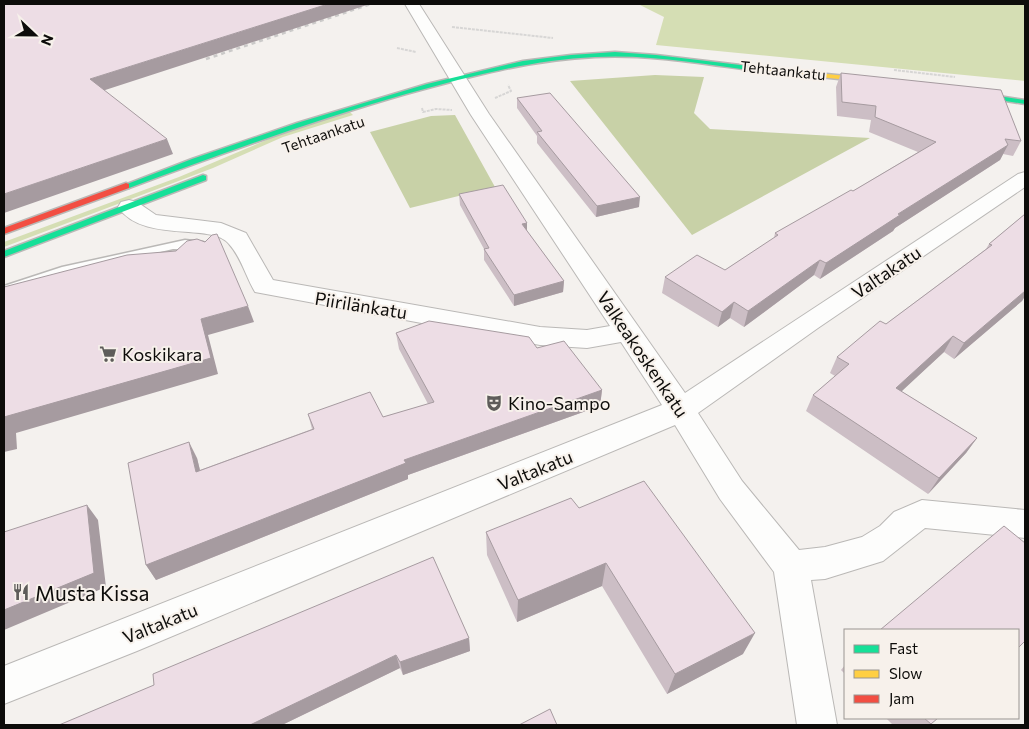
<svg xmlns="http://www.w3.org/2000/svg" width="1029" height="729" font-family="Commissioner,sans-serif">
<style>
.green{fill:#d5deb4}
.forest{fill:#c8d1a7}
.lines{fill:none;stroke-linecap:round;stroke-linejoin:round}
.lane-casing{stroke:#bab8b6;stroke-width:3}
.street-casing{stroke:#bab8b6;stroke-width:2}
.fast-casing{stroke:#bab8b6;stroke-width:3}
.slow-casing{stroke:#bab8b6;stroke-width:3}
.jam-casing{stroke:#bab8b6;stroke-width:3}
.path{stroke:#d7d6d5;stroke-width:2;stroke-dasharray:3 1;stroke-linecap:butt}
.lane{fill:#fdfdfc;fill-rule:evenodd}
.street{fill:#fdfdfc;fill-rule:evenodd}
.fast{fill:#16e098;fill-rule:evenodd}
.slow{fill:#ffcf43;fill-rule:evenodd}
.jam{fill:#f24e42;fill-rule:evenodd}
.rail{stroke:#cbcac9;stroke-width:2.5;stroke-dasharray:4 4;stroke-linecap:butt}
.wall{fill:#ccbec5}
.shaded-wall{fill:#a69ba0}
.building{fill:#eddde5;stroke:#a69ba0}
.labels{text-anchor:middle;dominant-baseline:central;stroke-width:4;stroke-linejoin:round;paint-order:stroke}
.far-street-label{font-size:15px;fill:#0d0c0a;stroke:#f7f1eb}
.street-label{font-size:18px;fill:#0d0c0a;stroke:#f7f1eb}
.poi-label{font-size:18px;fill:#0d0c0a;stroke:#f7f1eb;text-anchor:start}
.near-poi-label{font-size:21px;fill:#0d0c0a;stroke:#f7f1eb;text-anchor:start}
</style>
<rect width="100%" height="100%" fill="#f4f1ee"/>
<path class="green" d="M638,4H1025V81L656,45L664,17Z
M348,110L353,115L283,137L213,168L4,247V242L179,177L290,130Z"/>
<path class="forest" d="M655,75L704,77L694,113L710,129L870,138L692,235L570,81Z
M455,115L495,187L410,208L370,132L431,116Z"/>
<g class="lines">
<g class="lane-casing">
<path id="lane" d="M185,240L203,242L209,246L203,250L173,249L66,274L4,295V286L62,267Z"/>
</g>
<g class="street-casing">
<path id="street" d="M405,4H419L489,114L685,393L1018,174L1025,172V187L818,328L698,413L742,481L799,550L825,547L862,537L880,526L894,512L922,500L1025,510V538L925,528L883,561L825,579L811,580L837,725H797L774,572L720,499L675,425L137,651L4,704V666L662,405L621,342L587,348L540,345L255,292C246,277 241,257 229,244C212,222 143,244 118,207L121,202L129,200L137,202L156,215L221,223L246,233L273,280L540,327L587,330L610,326L471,115Z"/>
</g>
<g class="fast-casing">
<path id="fast" d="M615,52L656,55L757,67L760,69L757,71C703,64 649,54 595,57C530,60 468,77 406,94C312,121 220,154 129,188H123L122,186L192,159L297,123L427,84L523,61L571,55Z
M965,91L1025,100V104L968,95H965Z
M203,175L206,176V180L4,257V251Z"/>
</g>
<g class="slow-casing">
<path id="slow" d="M757,67L876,79L880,81L876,83L755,70L754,69Z"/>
</g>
<g class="jam-casing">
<path id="jam" d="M126,183L129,184V188L4,234V228Z"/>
</g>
<path class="path" d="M452,27L553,38
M397,48L416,52
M894,70L955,77
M495,98L511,91L508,85
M422,108L423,112L436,109L452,110"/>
<use href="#lane" class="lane"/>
<use href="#street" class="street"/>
<use href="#fast" class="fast"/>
<use href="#slow" class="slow"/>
<use href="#jam" class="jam"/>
<path class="rail" d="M206,59L371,4"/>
</g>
<path class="wall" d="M841,73L1021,141L1013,156L1003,154L1000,160L895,228L893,231L820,279L814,275L744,327L730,318L718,327L662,293L665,277L725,270L774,238L775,233L853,191L918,152L869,132L871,120L837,116L836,87Z
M517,98L639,207L596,217L537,143V136L517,108Z
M459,194L527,223V231L564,281L563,292L514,306L484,260V249L460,205Z
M1025,214V296L1022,301L954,359L944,352L901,391L977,438L966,453L928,494L806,411L813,395L835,376L830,373L837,357L886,324L986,249L989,244Z
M396,333L537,348L602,390L600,406L408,475V479L156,580L146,565L197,458L200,470L312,429L308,414L383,417L428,404L399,349Z
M579,508L743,654L667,694L602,586L517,622L487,555L486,532Z
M469,638L470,651L403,675L400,668L282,725H59Z
M845,665V674L841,670Z
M886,718H938L930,725H893Z"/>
<path class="shaded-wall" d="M328,4H370L96,93L90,79Z
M167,139L173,154L4,213V194Z
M1008,145L1000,160L895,228L893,231L820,279L826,263L898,214Z
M640,197L639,207L596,217L597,206Z
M527,223V234L522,224Z
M820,260L814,275L744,327L748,311Z
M564,281L563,292L514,306V295Z
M1025,291V296L1022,301L954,359L964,343Z
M734,302L730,318L718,327L722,312Z
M248,306L254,322L208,335L218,374L16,433L17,449L4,452V417L201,319Z
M953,336L944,352L888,404L896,388Z
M602,390L600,406L408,475V479L156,580L146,565L404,460Z
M977,438L966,453L928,494L939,478Z
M189,442L197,458L204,487L196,472Z
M87,505L98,520L106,587L4,630V610Z
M606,563L602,586L517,622L518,600Z
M755,633L743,654L667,694L675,674Z
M469,638L470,651L403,675L400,662Z
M396,655L400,668L282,725H250Z"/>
<path class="building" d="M4,4H328L90,79L167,139L4,194Z
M841,73L1001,90L1021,141L1005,139L1008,145L898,214L900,215L826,263L820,260L748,311L734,302L722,312L665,277L697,255L725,270L778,235L775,233L851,190L853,191L936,142L875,117L876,106L842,102Z
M550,93L640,197L597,206L537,132L542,131L517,98Z
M503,185L527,223L522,224L564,281L514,295L484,249L489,248L459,194Z
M1025,214V291L964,343L953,336L896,388L977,438L939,478L813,395L849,364L837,357L880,321L886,324L992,245L989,244Z
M217,234L248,306L201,319L211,358L4,417L5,433H4V287L127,255L176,251L187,241L197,239L205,242L212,235Z
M429,321L529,337L537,348L564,341L602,390L404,460L406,463L146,565L128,463L189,442L196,472L314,429L308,414L370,392L383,417L434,402L396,333Z
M644,481L755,633L675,674L606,563L518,600L486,532L571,498L579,508Z
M87,505L94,573L4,610V532Z
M1004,526L1025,543V641L1018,648V630H880Z
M433,557L469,638L400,662L396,655L250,725H59L154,685L153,674Z
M550,709L557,725H519Z
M924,718H938L931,724Z"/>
<defs>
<g id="supermarket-bare" transform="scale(1.35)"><path d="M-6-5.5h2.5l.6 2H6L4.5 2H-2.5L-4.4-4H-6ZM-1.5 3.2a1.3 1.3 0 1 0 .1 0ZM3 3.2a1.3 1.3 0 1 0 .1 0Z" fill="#5e5c5a" stroke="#f7f1eb" stroke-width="2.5" paint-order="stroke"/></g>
<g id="theatre-bare" transform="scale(1.35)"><path d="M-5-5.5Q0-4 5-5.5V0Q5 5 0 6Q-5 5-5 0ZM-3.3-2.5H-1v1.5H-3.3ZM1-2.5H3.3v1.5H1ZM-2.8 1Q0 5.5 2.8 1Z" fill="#5e5c5a" stroke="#f7f1eb" stroke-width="2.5" paint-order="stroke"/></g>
<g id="restaurant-bare" transform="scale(1.35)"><path d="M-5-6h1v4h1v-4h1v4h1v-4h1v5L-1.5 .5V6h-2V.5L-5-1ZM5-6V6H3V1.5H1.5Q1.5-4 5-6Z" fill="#5e5c5a" stroke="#f7f1eb" stroke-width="2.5" paint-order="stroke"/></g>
</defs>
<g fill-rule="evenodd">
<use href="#supermarket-bare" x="108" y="354"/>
<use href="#theatre-bare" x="494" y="403"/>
<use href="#restaurant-bare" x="21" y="592"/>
</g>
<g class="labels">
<g class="far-street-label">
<text transform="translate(783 70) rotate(6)">Tehtaankatu</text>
<text transform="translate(323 134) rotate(-19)">Tehtaankatu</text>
</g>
<g class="street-label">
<text transform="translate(886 272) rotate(-34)">Valtakatu</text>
<text transform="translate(361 305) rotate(9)">Piirilänkatu</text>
<text transform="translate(643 354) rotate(56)">Valkeakoskenkatu</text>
<text transform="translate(535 470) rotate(-22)">Valtakatu</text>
<text transform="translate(160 623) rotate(-22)">Valtakatu</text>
</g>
<g class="poi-label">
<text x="122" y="354">Koskikara</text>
<text x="508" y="403">Kino-Sampo</text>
</g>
<g class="near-poi-label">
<text x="35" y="592">Musta Kissa</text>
</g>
</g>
<rect width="1029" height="729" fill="none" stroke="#0d0c0a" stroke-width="10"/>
<rect x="844" y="629" width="175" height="90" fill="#f7f1eb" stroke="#999591"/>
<rect x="854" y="645" width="25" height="8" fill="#16e098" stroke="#999591"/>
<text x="889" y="654" font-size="15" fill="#0d0c0a">Fast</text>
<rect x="854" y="670" width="25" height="8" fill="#ffcf43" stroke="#999591"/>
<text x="889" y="679" font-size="15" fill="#0d0c0a">Slow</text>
<rect x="854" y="695" width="25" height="8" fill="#f24e42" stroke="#999591"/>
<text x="889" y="704" font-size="15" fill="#0d0c0a">Jam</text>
<g transform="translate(35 35) rotate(112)" stroke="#f7f1eb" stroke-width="4" paint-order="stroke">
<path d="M0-4L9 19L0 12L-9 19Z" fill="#0d0c0a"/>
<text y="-8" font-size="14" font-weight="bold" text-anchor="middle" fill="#0d0c0a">N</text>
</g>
</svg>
